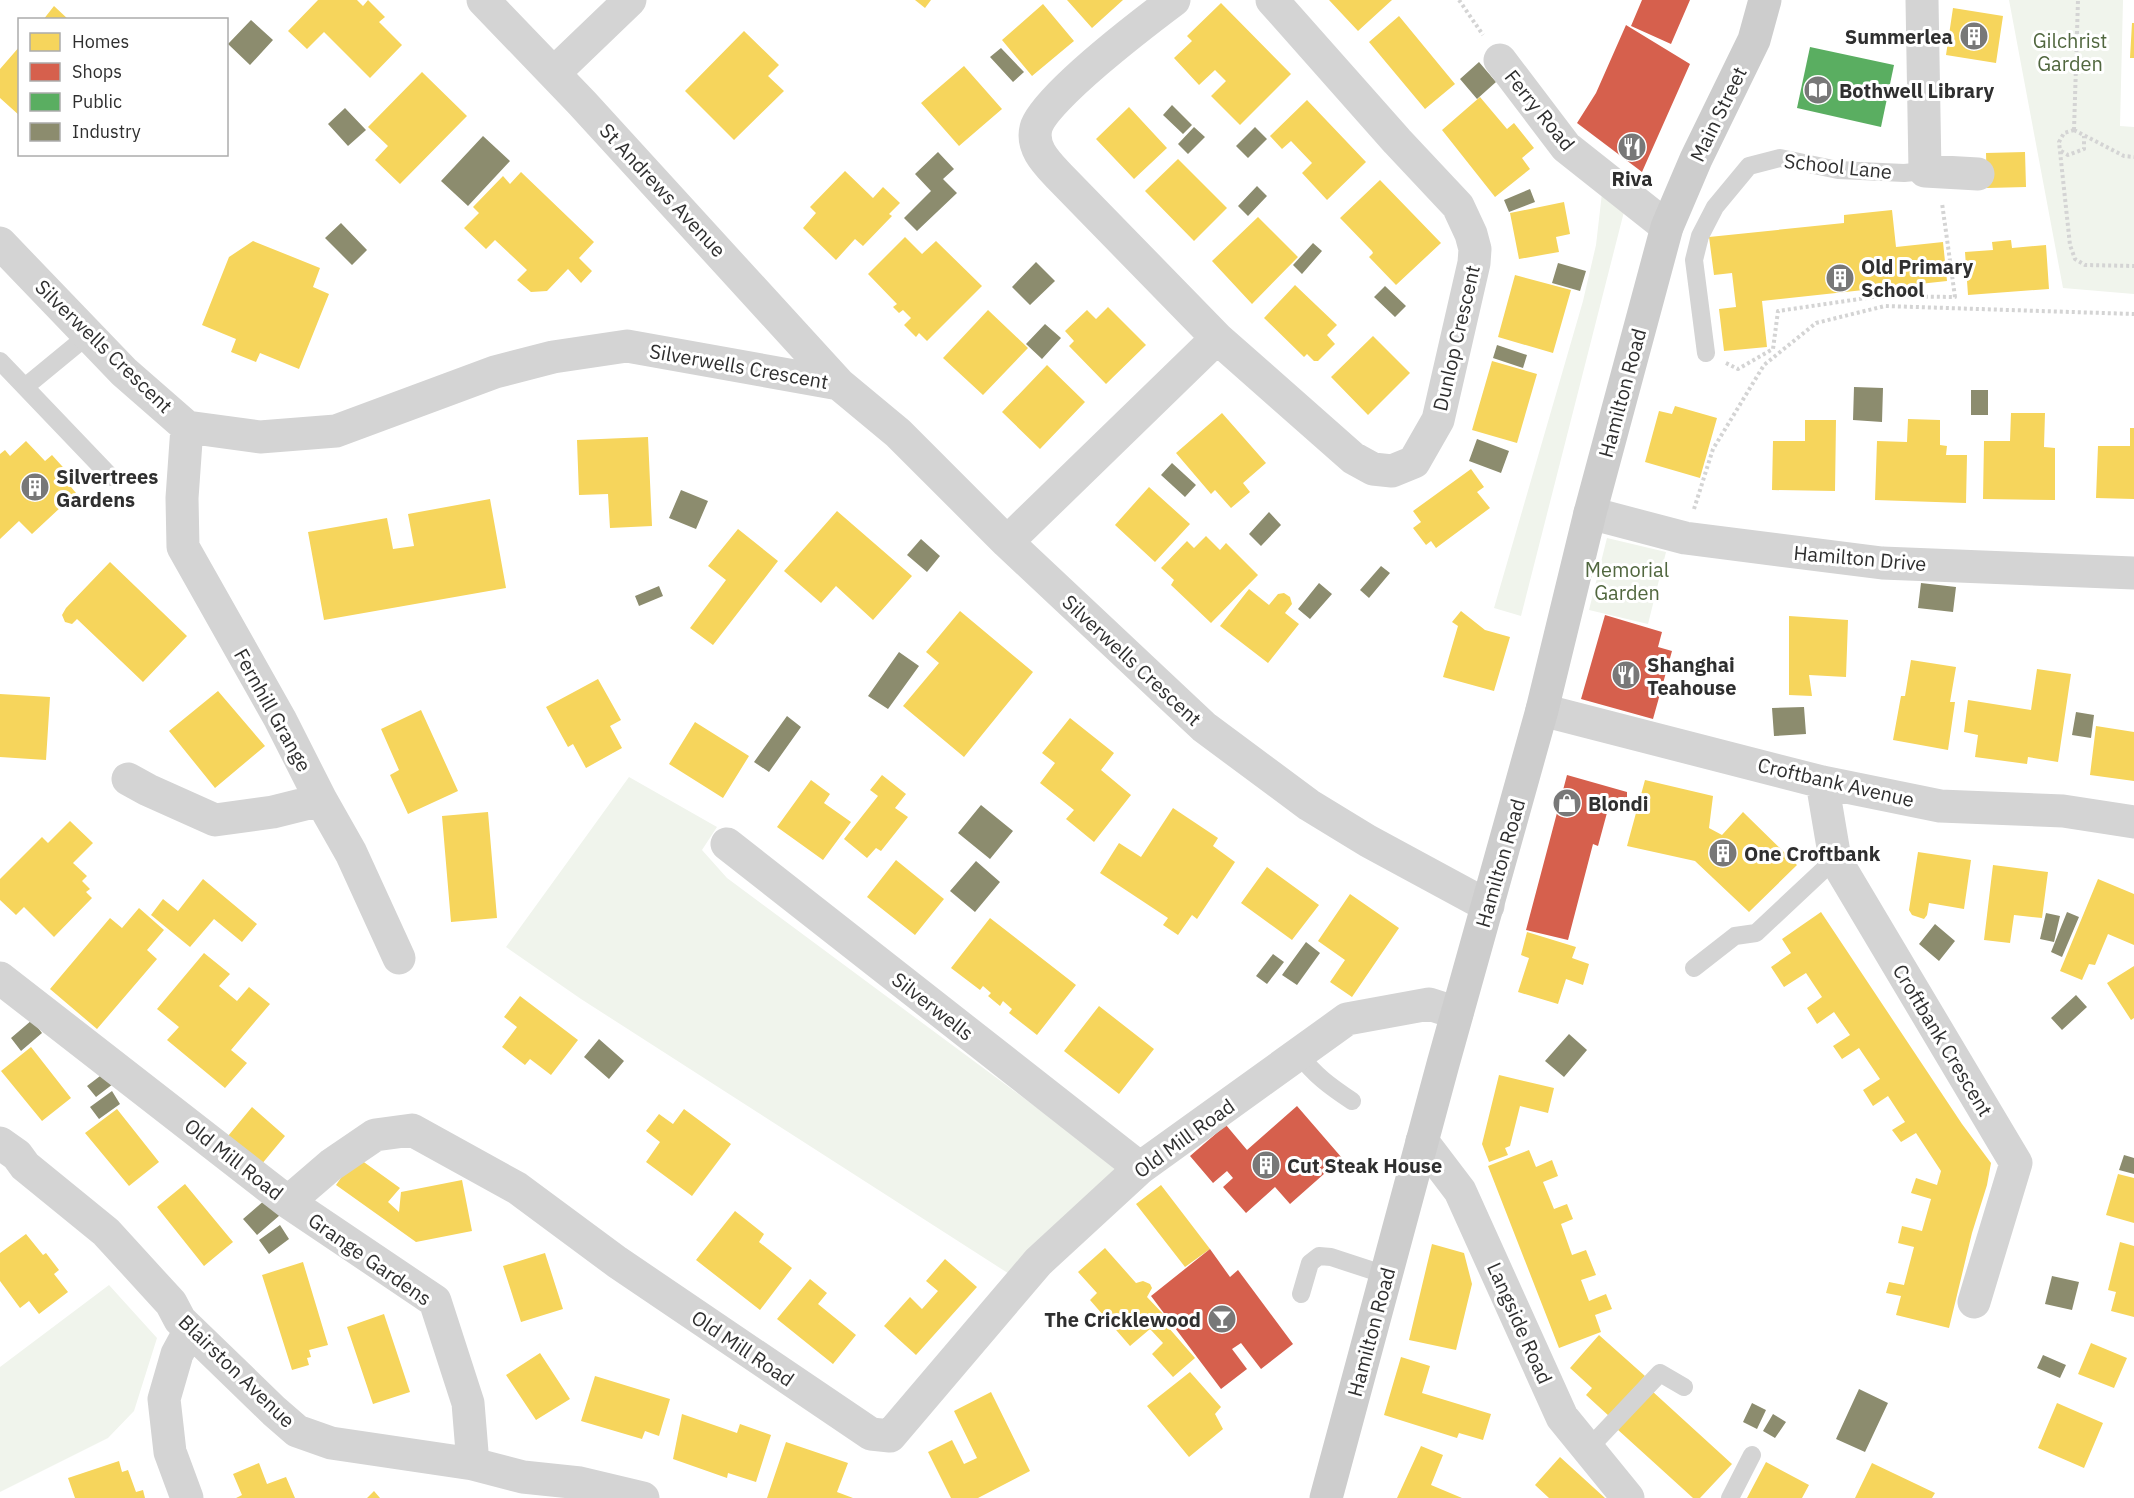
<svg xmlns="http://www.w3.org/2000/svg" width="2134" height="1498" font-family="'IBM Plex Sans',sans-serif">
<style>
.green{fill:#f0f4ec}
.homes{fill:#f6d55c}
.shops{fill:#d6604d}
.public{fill:#5aae61}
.industry{fill:#8c8c6e}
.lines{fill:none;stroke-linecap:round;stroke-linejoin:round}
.path{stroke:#d4d4d4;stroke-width:4;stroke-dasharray:3 3;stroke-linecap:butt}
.service{stroke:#d4d4d4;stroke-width:18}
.minor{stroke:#d4d4d4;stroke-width:33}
.secondary{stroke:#cdcdcd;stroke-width:33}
.labels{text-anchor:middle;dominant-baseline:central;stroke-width:6;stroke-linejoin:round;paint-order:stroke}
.poi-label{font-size:20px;font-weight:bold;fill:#2f2f2f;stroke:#fff;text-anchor:start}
.park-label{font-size:20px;fill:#51673f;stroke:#fff}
.street-label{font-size:20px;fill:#2f2f2f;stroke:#fff}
</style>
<rect width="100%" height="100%" fill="#fff"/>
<path class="green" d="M2009,0H2123L2120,126L2134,127V294L2063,288Z
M1602,193L1627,200L1521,616L1494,608L1583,301L1596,245Z
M1607,538L1666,552L1648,624L1589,610Z
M629,777L717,827L702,850L727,878L1122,1171L1014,1277L581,999L506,947Z
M109,1285L157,1338L134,1411L108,1438L0,1492V1367Z"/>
<path class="homes" d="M318,0H357L363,6L368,0L385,17L379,22L402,45L370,78L324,32L307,49L288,31Z
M915,0H931L925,8Z
M1067,0H1123L1092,28Z
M1329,0H1392L1358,31Z
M1221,3L1291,74L1240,125L1211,96L1226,81L1215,70L1199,85L1174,58L1192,41L1187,36Z
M1043,4L1074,41L1032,76L1002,40Z
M54,6L69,20H43Z
M1953,8L2003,16L1996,63L1946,55Z
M1399,16L1455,84L1425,109L1369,42Z
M2132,23H2134V58H2130Z
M744,31L779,65L768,76L784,91L734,140L685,91Z
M20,46V116L0,98V69Z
M964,66L1002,109L959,146L921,103Z
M422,72L467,116L400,184L375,160L388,146L368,127Z
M1480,97L1507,129L1514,123L1534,148L1522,158L1530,169L1495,197L1442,130Z
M1307,100L1366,162L1327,200L1302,173L1312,163L1291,141L1282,149L1270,136Z
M1129,107L1167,148L1134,179L1096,139Z
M2025,152L2026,187L1987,188L1986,153Z
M1178,159L1227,208L1194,241L1145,191Z
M845,171L873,198L883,187L900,203L889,214L892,216L863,246L855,239L836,260L803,228L816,213L810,207Z
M521,172L594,242L579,258L592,271L581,283L568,269L547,291L531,292L517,280L527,270L495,240L486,249L464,228L479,213L473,207L503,176L510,184Z
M1380,180L1441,243L1396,285L1369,257L1373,253L1372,251L1340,218Z
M1564,202L1570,234L1556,237L1559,252L1519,259L1510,213Z
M1892,210L1896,247L1943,242L1947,281L1762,301L1767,347L1724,351L1719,309L1736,307L1732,273L1714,275L1709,237L1844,223V215Z
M1258,217L1298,257L1252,304L1212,261Z
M905,237L922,254L936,241L982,286L927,341L919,333L916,337L904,325L911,318L903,310L899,313L893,307L897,304L868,274Z
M2011,240L2012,248L2046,245L2049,289L1968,295L1965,252L1993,250L1992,242Z
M253,241L320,268L313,287L329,294L299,369L260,353L256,362L231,352L236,339L202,325L229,257Z
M1515,275L1571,290L1553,353L1498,337Z
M1295,285L1337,325L1327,335L1335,344L1318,361H1314L1307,354L1304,357L1264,318Z
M1108,307L1146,345L1106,384L1069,346L1074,341L1065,331L1087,310L1096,319Z
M988,310L1028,348L983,395L943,358Z
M1373,336L1410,373L1368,415L1331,377Z
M1492,361L1537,374L1517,443L1472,430Z
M1047,365L1085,402L1040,449L1002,412Z
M1675,406L1717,418L1700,478L1645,462L1659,411L1672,414Z
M1222,413L1266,463L1243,483L1250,492L1231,508L1215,490L1211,494L1176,453Z
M2011,413H2045L2044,447L2055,448V500L1983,499L1984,441H2010Z
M1908,419L1940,420V445L1947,446L1946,455H1967L1966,503L1875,500L1877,441L1907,442Z
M1805,420H1836L1835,491L1772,490L1773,441H1805Z
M2130,428H2134V499L2096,498L2098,446H2130Z
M648,437L652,526L610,528L608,494L579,495L577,440Z
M26,441L45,461L52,455L71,476L66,481L76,493L32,534L19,521L0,539V454L5,450L10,456Z
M1471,469L1484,487L1477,492L1490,508L1436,548L1431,541L1426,545L1413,528L1421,522L1413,511Z
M1149,487L1190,524L1155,562L1115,525Z
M490,499L506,588L324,620L308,532L387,518L393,549L414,546L408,514Z
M837,511L912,576L873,620L836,586L821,603L784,571Z
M738,529L778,561L713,645L690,628L726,580L708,566Z
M1206,536L1220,550L1226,543L1258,575L1211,623L1171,585L1174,580L1161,568L1187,541L1194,548Z
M110,562L187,636L143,682L77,619L72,624L65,622L62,615L66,608Z
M1249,589L1269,605L1278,594L1284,593L1290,597L1292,604L1285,613L1299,624L1268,663L1220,626Z
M960,611L1033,672L964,757L903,706L939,663L926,652Z
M1461,611L1485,630L1510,637L1494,691L1443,677L1458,626L1452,622Z
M1789,616L1848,620L1846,677L1809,675L1812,696L1789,695Z
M1911,660L1956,667L1950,702H1955L1948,750L1893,740L1901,696H1905Z
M2037,669L2071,674L2058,762L2028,757L2027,764L1975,757L1978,735L1964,732L1968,700L2031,710Z
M598,679L621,720L610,726L622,748L586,768L573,744L568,747L546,707Z
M218,691L265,746L215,788L169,731Z
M0,694L50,697L46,760L0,757Z
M421,710L458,791L408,814L390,775L399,770L381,729Z
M1070,718L1114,753L1101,770L1131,795L1094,842L1066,819L1074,810L1040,783L1055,763L1042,753Z
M695,722L749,756L723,798L669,764Z
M2096,726L2134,732V781L2090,775Z
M882,775L906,794L895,808L908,817L881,851L876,848L867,858L844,839L878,796L870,790Z
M811,780L830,794L824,803L851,822L823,860L777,827Z
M1645,780L1713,796L1709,828L1722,835L1743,812L1797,865L1749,912L1695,861L1627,846Z
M1173,808L1218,838L1213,846L1235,862L1197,919L1192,915L1178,935L1163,925L1168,918L1100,873L1119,843L1141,857Z
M488,812L497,918L451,922L442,816Z
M70,821L93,843L73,863L87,876L82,881L90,889L86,892L92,898L54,937L24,907L16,915L0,900V879L42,837L48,843Z
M1918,852L1971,860L1964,909L1929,903L1927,915L1924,919L1912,915L1909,910Z
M896,860L944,899L915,935L867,897Z
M1993,865L2048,872L2042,918L2014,915L2010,943L1984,940Z
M1267,867L1319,905L1292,940L1241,903Z
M203,879L257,924L242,942L214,919L190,947L151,915L163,899L178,911Z
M2098,879L2134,894V945L2108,934L2095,965L2089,964L2082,980L2060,971Z
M1350,894L1399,928L1352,997L1330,982L1345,960L1318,941Z
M139,908L164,930L147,950L157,959L97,1029L50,989L110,918L122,928Z
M1821,912L1962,1124L1991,1163L1987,1185L1972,1233L1949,1328L1896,1315L1901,1296L1886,1293L1889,1282L1904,1285L1914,1247L1898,1243L1902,1226L1922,1231L1931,1199L1911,1193L1916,1178L1937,1185L1941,1171L1916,1133L1901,1142L1892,1130L1905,1122L1888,1096L1873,1106L1863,1090L1880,1079L1859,1048L1842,1059L1833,1046L1850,1035L1834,1012L1817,1024L1807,1008L1822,997L1806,973L1784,987L1771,967L1791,953L1782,939Z
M990,918L1076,985L1037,1035L1009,1013L1012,1009L1003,1001L1000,1006L988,996L991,993L983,986L980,990L951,968Z
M1527,932L1576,947L1572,958L1589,964L1583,985L1566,979L1558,1004L1518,992L1529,958L1521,955Z
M204,953L230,974L219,986L237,1001L249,987L270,1004L231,1050L247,1063L225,1088L167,1040L179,1027L157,1009Z
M2134,966V1018L2131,1020L2107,983Z
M520,996L578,1040L551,1075L530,1059L525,1065L502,1047L517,1027L504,1017Z
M1099,1006L1154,1049L1119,1094L1064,1051Z
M31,1047L71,1098L42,1121L1,1071Z
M1499,1075L1554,1088L1548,1113L1520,1106L1510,1146L1505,1148L1508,1155L1489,1162L1482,1144Z
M252,1107L285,1136L261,1165L228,1136Z
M117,1109L159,1162L129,1186L85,1133Z
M684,1109L731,1144L692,1196L646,1162L660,1142L646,1131L659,1114L673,1124Z
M1529,1150L1536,1167L1552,1160L1558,1176L1543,1182L1554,1209L1567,1204L1573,1219L1561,1224L1572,1255L1586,1250L1596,1275L1581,1280L1589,1301L1606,1294L1612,1309L1595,1315L1601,1332L1559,1348L1488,1166Z
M361,1160L400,1188L388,1202L399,1212L401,1192L462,1180L472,1231L416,1242L336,1185L347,1169Z
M2118,1174L2134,1178V1223L2106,1215Z
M185,1184L233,1242L204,1266L157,1207Z
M1161,1185L1210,1249L1185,1267L1136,1204Z
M735,1211L764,1234L759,1242L792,1268L760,1310L696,1260Z
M26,1234L43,1255L46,1253L59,1270L54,1274L68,1292L39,1314L29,1301L20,1308L0,1281V1253Z
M2120,1242L2134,1246V1317L2111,1311L2116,1292L2108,1290Z
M1432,1244L1464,1253L1472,1284L1456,1350L1409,1340Z
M1105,1248L1136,1283L1143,1281L1150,1284L1152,1288L1147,1297L1165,1316L1161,1319L1195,1358L1173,1377L1152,1354L1163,1343L1150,1329L1130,1346L1090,1300L1097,1293L1078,1272Z
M545,1253L563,1309L521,1322L503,1266Z
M945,1259L977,1287L916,1355L884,1326L910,1297L922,1309L938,1291L926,1281Z
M303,1262L328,1345L309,1350L311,1357L307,1358L309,1365L292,1370L262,1275Z
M810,1279L827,1293L818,1304L856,1335L833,1364L777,1319Z
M384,1314L410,1392L373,1404L347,1327Z
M1599,1335L1645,1376L1609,1416L1586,1395L1592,1388L1570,1368Z
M2091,1343L2127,1358L2114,1388L2078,1374Z
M540,1353L570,1399L536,1420L506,1375Z
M1401,1357L1430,1366L1422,1393L1491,1414L1483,1440L1459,1433L1457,1438L1384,1415Z
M1190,1372L1221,1407L1215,1414L1223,1429L1189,1457L1147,1406Z
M595,1376L670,1399L659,1436L645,1431L642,1439L581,1421Z
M1652,1391L1732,1464L1700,1498H1693L1617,1429Z
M991,1392L1030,1471L978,1498H951L928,1452L952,1440L964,1464L977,1458L954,1411Z
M2057,1403L2103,1423L2084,1468L2038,1448Z
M682,1414L737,1433L740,1424L771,1435L756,1482L728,1473L727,1478L673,1459Z
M786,1442L848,1463L837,1492L853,1498H767Z
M1421,1446L1443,1455L1431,1485L1462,1498H1397Z
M1560,1457L1605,1498H1549L1535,1485Z
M119,1461L122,1472L128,1470L136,1492L143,1490L145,1498H75L68,1478Z
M1766,1462L1809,1485L1802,1498H1747Z
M259,1463L267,1484L286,1477L295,1498H236L242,1495L233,1474Z
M1872,1463L1935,1493L1932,1498H1855Z
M374,1491L380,1498H367Z"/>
<path class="shops" d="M1642,0H1690L1671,44L1631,26Z
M1626,25L1690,64L1642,172L1577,123L1596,93Z
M1605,615L1662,632L1658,647L1672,651L1653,719L1581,699Z
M1567,775L1627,792V798L1624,802L1611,798L1598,846L1593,844L1568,940L1526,930Z
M1297,1106L1342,1158L1290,1204L1275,1187L1246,1213L1223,1187L1233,1178L1227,1171L1213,1183L1190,1156L1226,1125L1247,1150Z
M1210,1249L1230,1277L1238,1270L1293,1344L1261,1369L1241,1343L1232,1349L1247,1369L1221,1389L1151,1296Z"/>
<path class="public" d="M1810,47L1894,65L1881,127L1797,108Z"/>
<path class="industry" d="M251,20L273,40L250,65L228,44Z
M1001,48L1024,72L1013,82L990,57Z
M1479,62L1496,82L1477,99L1460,79Z
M1172,105L1192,125L1183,134L1163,115Z
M345,108L366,130L348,146L328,124Z
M1194,127L1205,137L1188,154L1178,144Z
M1255,127L1267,139L1248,158L1236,146Z
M483,136L510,161L468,206L441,181Z
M938,152L954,169L943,179L957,193L917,231L904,218L931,191L915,174Z
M1257,186L1267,196L1248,216L1238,206Z
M1530,189L1535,202L1509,212L1504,200Z
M341,223L367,250L352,265L325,238Z
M1313,243L1322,251L1302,274L1293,265Z
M1036,262L1055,281L1030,305L1012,287Z
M1558,263L1586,271L1580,291L1552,283Z
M1385,286L1406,306L1395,317L1374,297Z
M1045,324L1061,338L1042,359L1026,344Z
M1497,345L1527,355L1523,368L1493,358Z
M1854,387L1883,388L1882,422L1853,420Z
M1971,390H1988V415H1971Z
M1477,439L1509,451L1501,473L1469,461Z
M1172,463L1196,485L1185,497L1161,475Z
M681,490L708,501L696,529L669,518Z
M1269,512L1281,525L1261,546L1249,534Z
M921,539L940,556L927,572L907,555Z
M1381,566L1390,573L1369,598L1360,590Z
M1319,583L1332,594L1310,619L1298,609Z
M1921,583L1956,587L1953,612L1918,608Z
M659,586L663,596L639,606L635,596Z
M899,652L919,666L888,709L868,696Z
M1804,707L1806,734L1774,736L1772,708Z
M2076,712L2094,715L2091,738L2072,735Z
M787,716L801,727L769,772L754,762Z
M981,805L1013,831L990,859L958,833Z
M976,861L1000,882L975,912L950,891Z
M2067,912L2079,917L2062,957L2051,952Z
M2046,913L2060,916L2054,942L2040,939Z
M1935,924L1955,941L1939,961L1919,944Z
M1306,942L1320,953L1297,985L1282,975Z
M1273,954L1284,962L1267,984L1256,976Z
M2076,995L2087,1007L2062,1030L2051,1018Z
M32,1020L42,1033L21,1051L11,1038Z
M1569,1034L1587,1050L1564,1077L1545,1061Z
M599,1039L624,1061L609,1079L584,1057Z
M104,1073L113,1084L96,1097L87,1086Z
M112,1091L120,1104L99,1119L90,1107Z
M2124,1155L2134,1158V1174L2119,1170Z
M266,1199L280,1215L257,1235L243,1219Z
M280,1225L289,1239L269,1254L259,1240Z
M2052,1276L2079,1282L2072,1310L2045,1304Z
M2043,1355L2066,1365L2060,1378L2037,1368Z
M1859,1389L1888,1403L1865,1452L1836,1439Z
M1752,1403L1766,1410L1757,1429L1743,1422Z
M1773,1414L1786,1422L1775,1438L1763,1431Z"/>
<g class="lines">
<path class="path" d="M1459,0L1483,35
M2074,130L2064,133L2059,142L2070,245L2075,259L2085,265L2134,266
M2074,130L2078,0
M2074,130L2124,156L2134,157
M2061,151L2068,155L2084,149V136
M1726,363L1738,369L1773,349L1778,311L1880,296L1955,297L1942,203
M1694,509L1713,449L1764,365L1816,323L1885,306L2134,314"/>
<path class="service" d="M1706,353L1694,260L1700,236L1715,207L1749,166L1780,158L1838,170L1904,173L1925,171
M0,361L111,477
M25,387L87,336
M1694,968L1735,936L1756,933L1835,859
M1299,1054C1314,1075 1331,1087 1352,1101
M1301,1294L1310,1263L1319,1256L1331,1257L1386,1275
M1588,1449L1660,1373L1684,1387
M1730,1498L1752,1455"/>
<path class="minor" d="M483,0L582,103L839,384
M1174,0C1146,21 1043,99 1036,128C1031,148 1047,163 1059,176L1217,338L1353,458L1373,469L1392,471L1414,462L1438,420L1474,263L1475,249L1471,234L1458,206L1397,141L1272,0
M1922,0L1925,171L1978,174
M1500,60L1566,147L1667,227
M554,73L630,0
M0,243L124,372L187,427L260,437L336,431L495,372L553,357L627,346L839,384L898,433L1007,542L1204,727L1309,805L1368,841L1488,906
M1590,513L1685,538L1882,563L2134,573
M1007,542L1217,338
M1542,710L1822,782L1940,806L2063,811L2134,822
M128,779L148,790L215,820L273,812L321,800L280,719L183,547L182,498L187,427
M1822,782L1835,859L2016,1163L1974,1302
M321,800L351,853L399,958
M727,844L1140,1168
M0,978L288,1202L331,1165L375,1135L412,1130L517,1188L617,1262L837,1411L871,1434L890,1436L1038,1262L1140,1168L1347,1019L1429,1004L1457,1013
M1422,1141L1460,1191L1562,1417L1628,1498
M0,1143L17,1155L25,1166L106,1232L171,1303L180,1320L274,1411L297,1431L331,1443L473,1464L523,1477L580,1483L643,1498
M288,1202L435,1301L468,1403L473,1464
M187,1498L170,1452L164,1399L177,1354L190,1330"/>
<path class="secondary" d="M1326,1498L1443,1064L1542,710L1590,513L1667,227L1696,159L1754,40L1765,0"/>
</g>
<defs>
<g id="building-disc" transform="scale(1.5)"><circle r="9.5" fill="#787878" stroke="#fff"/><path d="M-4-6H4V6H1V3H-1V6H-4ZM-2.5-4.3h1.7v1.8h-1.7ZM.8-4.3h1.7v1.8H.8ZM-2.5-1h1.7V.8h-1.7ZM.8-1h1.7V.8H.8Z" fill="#fff"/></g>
<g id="library-disc" transform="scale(1.5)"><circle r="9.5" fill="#787878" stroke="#fff"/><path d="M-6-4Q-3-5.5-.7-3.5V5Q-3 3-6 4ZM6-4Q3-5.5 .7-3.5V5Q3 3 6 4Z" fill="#fff"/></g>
<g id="restaurant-disc" transform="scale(1.5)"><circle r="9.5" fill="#787878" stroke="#fff"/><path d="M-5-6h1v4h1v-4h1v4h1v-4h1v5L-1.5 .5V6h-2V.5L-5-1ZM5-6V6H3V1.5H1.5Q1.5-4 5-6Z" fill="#fff"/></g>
<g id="shop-disc" transform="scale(1.5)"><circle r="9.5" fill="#787878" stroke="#fff"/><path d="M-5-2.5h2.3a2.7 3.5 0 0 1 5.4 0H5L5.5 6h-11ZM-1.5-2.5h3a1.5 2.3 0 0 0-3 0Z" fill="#fff"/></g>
<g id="bar-disc" transform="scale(1.5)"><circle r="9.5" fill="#787878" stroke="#fff"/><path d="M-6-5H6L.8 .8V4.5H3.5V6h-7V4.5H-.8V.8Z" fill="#fff"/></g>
</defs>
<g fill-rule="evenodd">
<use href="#building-disc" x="1974" y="36"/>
<use href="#library-disc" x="1818" y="90"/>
<use href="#restaurant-disc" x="1632" y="147"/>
<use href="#building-disc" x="1840" y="278"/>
<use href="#building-disc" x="35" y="487"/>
<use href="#restaurant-disc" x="1626" y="675"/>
<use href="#shop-disc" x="1567" y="803"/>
<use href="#building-disc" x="1723" y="853"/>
<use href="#building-disc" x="1266" y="1165"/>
<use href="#bar-disc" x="1222" y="1319"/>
</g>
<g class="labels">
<g class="poi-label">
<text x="1953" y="36" text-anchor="end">Summerlea</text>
<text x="1839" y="90">Bothwell Library</text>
<text x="1632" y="178" text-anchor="middle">Riva</text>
<text x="1861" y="266">Old Primary<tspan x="1861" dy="23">School</tspan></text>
<text x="56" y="476">Silvertrees<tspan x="56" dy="23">Gardens</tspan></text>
<text x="1647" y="664">Shanghai<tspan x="1647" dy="23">Teahouse</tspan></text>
<text x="1588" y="803">Blondi</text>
<text x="1744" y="853">One Croftbank</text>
<text x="1287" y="1165">Cut Steak House</text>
<text x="1201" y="1319" text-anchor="end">The Cricklewood</text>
</g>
<g class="park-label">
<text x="2070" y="40">Gilchrist<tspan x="2070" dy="23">Garden</tspan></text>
<text x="1627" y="569">Memorial<tspan x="1627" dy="23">Garden</tspan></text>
</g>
<g class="street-label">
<text transform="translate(1540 110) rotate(51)">Ferry Road</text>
<text transform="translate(1718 114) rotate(-64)">Main Street</text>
<text transform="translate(1838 166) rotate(6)">School Lane</text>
<text transform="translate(663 190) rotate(47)">St Andrews Avenue</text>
<text transform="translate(1456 338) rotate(-77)">Dunlop Crescent</text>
<text transform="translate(104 346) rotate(44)">Silverwells Crescent</text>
<text transform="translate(739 366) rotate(10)">Silverwells Crescent</text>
<text transform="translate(1622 393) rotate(-75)">Hamilton Road</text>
<text transform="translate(1860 558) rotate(5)">Hamilton Drive</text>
<text transform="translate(1132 660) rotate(43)">Silverwells Crescent</text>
<text transform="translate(273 710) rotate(61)">Fernhill Grange</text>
<text transform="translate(1836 782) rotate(13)">Croftbank Avenue</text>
<text transform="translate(1500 863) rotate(-74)">Hamilton Road</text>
<text transform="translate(933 1006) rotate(38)">Silverwells</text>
<text transform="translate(1943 1040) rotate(59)">Croftbank Crescent</text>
<text transform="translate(1184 1138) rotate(-36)">Old Mill Road</text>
<text transform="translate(234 1159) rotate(38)">Old Mill Road</text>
<text transform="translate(370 1259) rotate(35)">Grange Gardens</text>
<text transform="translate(1520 1323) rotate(66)">Langside Road</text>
<text transform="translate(1371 1332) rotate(-75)">Hamilton Road</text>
<text transform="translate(743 1348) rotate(34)">Old Mill Road</text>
<text transform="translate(237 1371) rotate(44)">Blairston Avenue</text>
</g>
</g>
<rect x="18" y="18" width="210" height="138" fill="#ffffff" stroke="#acacac" stroke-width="1.5"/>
<rect x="30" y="33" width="30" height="18" fill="#f6d55c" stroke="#acacac" stroke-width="1.5"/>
<text x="72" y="48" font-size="18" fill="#2f2f2f">Homes</text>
<rect x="30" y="63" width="30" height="18" fill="#d6604d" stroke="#acacac" stroke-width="1.5"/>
<text x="72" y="78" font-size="18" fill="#2f2f2f">Shops</text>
<rect x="30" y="93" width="30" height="18" fill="#5aae61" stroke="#acacac" stroke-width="1.5"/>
<text x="72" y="108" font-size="18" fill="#2f2f2f">Public</text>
<rect x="30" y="123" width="30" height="18" fill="#8c8c6e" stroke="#acacac" stroke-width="1.5"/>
<text x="72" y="138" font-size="18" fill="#2f2f2f">Industry</text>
</svg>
